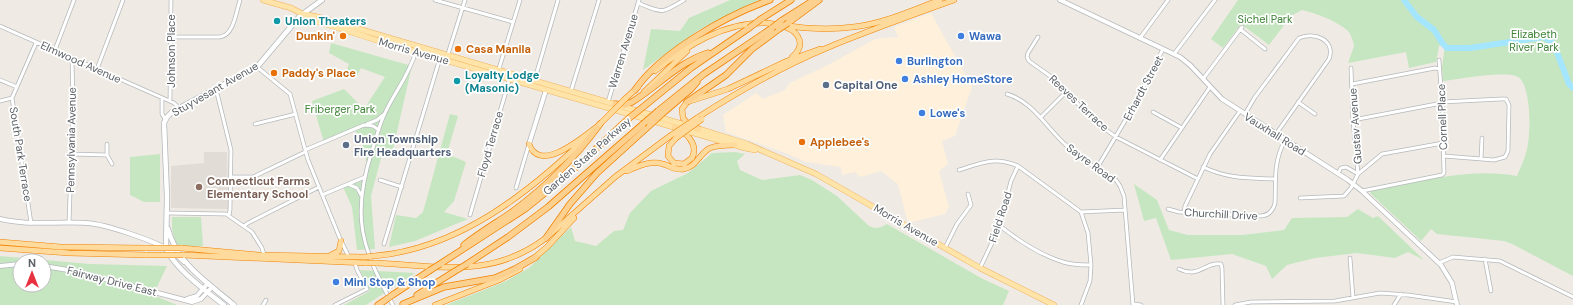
<svg xmlns="http://www.w3.org/2000/svg" width="1573" height="305" font-family="'DM Sans',sans-serif">
<style>
.commercial{fill:#fef0da}
.education{fill:#e1dcd5}
.green{fill:#c6e6c1;fill-rule:evenodd}
.lines{fill:none;stroke-linecap:round;stroke-linejoin:round}
.river{stroke:#a4e5ff;stroke-width:6}
.minor-casing{stroke:#b5b8bb;stroke-width:4.5}
.tertiary-casing{stroke:#b5b8bb;stroke-width:5.5}
.secondary-casing{stroke:#b3b8bc;stroke-width:6}
.primary-casing{stroke:#f1b05b;stroke-width:6}
.trunk-casing{stroke:#f28201;stroke-width:6}
.motorway-casing{stroke:#f28201;stroke-width:7}
.minor{stroke:#fff;stroke-width:3}
.tertiary{stroke:#fff;stroke-width:4}
.secondary{stroke:#fff;stroke-width:4.5}
.primary{stroke:#ffe4a9;stroke-width:5}
.trunk{stroke:#feda9c;stroke-width:5}
.motorway{stroke:#fcd08e;stroke-width:5.5}
.trunk-bridge-casing{stroke:#f28201;stroke-width:6;stroke-linecap:butt}
.motorway-bridge-casing{stroke:#f28201;stroke-width:7;stroke-linecap:butt}
.trunk-bridge{stroke:#feda9c;stroke-width:5}
.motorway-bridge{stroke:#fcd08e;stroke-width:5.5}
.culture-dot{fill:#0f9aa8;stroke:#fff;stroke-width:1.5}
.food-dot{fill:#e8710a;stroke:#fff;stroke-width:1.5}
.shop-dot{fill:#3f7fe0;stroke:#fff;stroke-width:1.5}
.service-dot{fill:#5c6f8a;stroke:#fff;stroke-width:1.5}
.education-dot{fill:#8d6e63;stroke:#fff;stroke-width:1.5}
.labels{text-anchor:middle;dominant-baseline:central;stroke-width:3.5;stroke-linejoin:round;paint-order:stroke}
.park-label{font-size:11px;fill:#3d8335;stroke:#fff}
.culture-label{font-size:11px;font-weight:bold;fill:#0d838f;stroke:#fff;text-anchor:start}
.food-label{font-size:11px;font-weight:bold;fill:#c56008;stroke:#fff;text-anchor:start}
.shop-label{font-size:11px;font-weight:bold;fill:#366cbe;stroke:#fff;text-anchor:start}
.street-label{font-size:11px;fill:#5c6165;stroke:#fff}
.service-label{font-size:11px;font-weight:bold;fill:#4e5e75;stroke:#fff;text-anchor:start}
.education-label{font-size:11px;font-weight:bold;fill:#785e54;stroke:#fff;text-anchor:start}
</style>
<rect width="100%" height="100%" fill="#efebe4"/>
<path class="commercial" d="M931,13L972,87L955,136L942,141L948,164L939,171L949,207L945,214L912,222L907,220L898,184L881,171L860,177L855,172L842,175L841,167L806,162L783,152L726,132L723,115L756,93L763,99L785,90L790,83L828,65L875,39L898,37L894,27Z"/>
<path class="education" d="M204,152H227L228,209L171,208V166L204,163Z"/>
<path class="green" d="M730,0H759L699,30L643,70L651,29L680,31L689,18Z
M1238,0H1573V276L1512,244L1504,241L1437,234L1431,229L1421,241L1370,193L1372,190C1418,182 1470,167 1517,176C1520,168 1524,161 1526,153C1531,139 1532,85 1518,77C1507,70 1458,79 1443,81L1442,68L1445,44L1439,46L1436,62L1409,68L1406,52L1348,63L1354,46C1353,41 1351,34 1348,31C1335,20 1318,14 1302,10L1291,16L1269,45L1241,24L1223,48L1211,39Z
M331,43L412,66L393,149L381,158L371,196L375,249L357,250L352,207L343,187L364,179L368,169L363,146L355,130L324,143L312,101L344,89L364,109L385,77L361,68L357,76L347,69L349,64L329,53Z
M450,114L458,116L447,154L466,162L454,201L444,212L468,219L415,241L389,247L396,215L416,218L423,212Z
M735,152L745,154L737,161L740,170L762,180L800,175L812,180L837,196L869,226C876,229 881,228 887,224L981,278L1009,291L1003,305H446L504,282L529,268L571,227L575,241L596,246L614,231L623,230L630,213L651,191L688,173L712,153Z
M160,154V202H144L130,195V157Z
M1134,184L1157,200L1169,230L1188,235H1242L1284,230L1292,218L1347,217L1358,209L1373,218L1378,216L1424,260L1408,252L1395,258L1357,253L1315,258L1287,265L1272,279L1266,266L1232,254L1171,260L1156,218L1144,221Z
M172,217H201L203,246H176L172,228Z
M0,256L90,264L167,266L153,295L177,305H0ZM20,261H44V285H20Z
M360,270L415,273L366,305H344L370,291Z"/>
<g class="lines">
<path class="river" d="M1404,0L1417,17L1434,30L1443,44L1447,48H1470L1543,37L1551,41L1556,50L1569,84L1573,88"/>
<g class="minor-casing">
<path id="minor" d="M435,0L513,22
M638,3C663,13 661,14 684,0
M0,26L174,103L179,108
M1240,29L1265,49
M171,37H220C234,35 236,12 240,0
M1038,37L1028,53L1027,57L1029,61L1050,76L1098,124L1116,137L1198,179
M1140,38L1168,0
M55,50L74,0
M448,54L465,0
M1174,54L1215,0
M257,67L290,94L308,160L341,241L349,257
M1351,68L1353,120L1358,174
M97,69L123,0
M497,75L520,0
M1203,79L1242,27
M0,80L17,87
M534,82L558,0
M1352,84L1435,68L1439,69
M216,89L231,150L230,210L229,215
M571,91L599,0
M1007,94C1034,102 1047,129 1067,146C1082,160 1099,170 1116,180L1120,186L1124,196L1133,305
M162,98V114L165,119
M0,101L12,98
M170,101L171,0
M608,102L639,0
M1298,102L1315,114
M1442,102L1501,99H1506L1509,105L1508,151L1505,157L1494,160L1444,156
M1153,112L1182,128
M1245,114L1255,97L1299,38C1314,31 1336,40 1329,59L1276,134
M1041,117L1066,92
M1353,120L1442,103
M255,124L296,114
M367,124L377,120L383,115
M107,144V155
M305,150L364,125L373,126L379,130
M72,154L107,155L112,164
M1481,159L1482,138
M1160,160L1210,87
M1203,167C1229,179 1247,178 1275,179
M1097,168L1132,109L1163,49
M959,170C981,163 995,156 1018,166L1081,212L1088,233L1091,265L1090,281L1081,305
M1338,173L1341,168L1346,167L1358,174
M231,177H253L305,152
M380,180L402,187
M350,185L357,188L361,195
M516,188L529,144
M1362,191L1442,175L1444,173L1442,102L1439,60
M322,195L365,177
M1300,198L1344,196L1351,188L1358,174L1382,154L1443,143
M1168,209L1179,212L1260,216C1268,216 1273,211 1275,203C1276,179 1273,163 1285,140
M1081,212L1125,210
M1184,212L1185,206L1210,154L1240,111
M167,213L226,214L252,232L262,248L264,255
M470,215L511,74
M31,223L12,98L36,43
M69,223L73,106L72,58
M244,226L248,223L319,187
M1000,226C1019,241 1040,255 1063,262C1072,265 1082,265 1091,265
M384,244L440,58
M945,248L957,224L971,205L968,194
M1350,258L1353,298
M1485,259L1491,291
M1439,263L1453,257L1500,261L1573,297
M980,268L999,228L1011,181L1018,166
M1179,269C1199,279 1206,261 1221,264L1222,268L1223,305
M1133,304L1141,305
M263,305L266,300
M335,305L367,289L357,270L355,263
M393,305C361,247 351,216 372,151C376,139 379,125 385,113C395,91 409,76 416,51
M1235,305L1251,302L1335,301L1380,293L1408,295L1457,302
M1394,305L1401,294"/>
</g>
<g class="tertiary-casing">
<path id="tertiary" d="M1060,0L1180,57L1190,65L1222,99L1348,180L1362,191L1441,265L1452,283L1457,305
M529,144L546,90
M0,219C28,226 57,221 86,223C106,224 155,241 173,252C177,255 181,259 184,262
M0,266L20,264
M44,266L74,271L192,302L201,299L212,287
M187,299L197,296L208,283"/>
</g>
<g class="secondary-casing">
<path id="secondary" d="M168,229C178,265 207,282 234,305
M224,305C206,291 175,269 166,248L167,197L164,123L167,117L172,112L257,67L300,16L322,0"/>
</g>
<g class="primary-casing">
<path id="primary" d="M263,0L291,8L316,21L376,40L745,148L755,150
M303,14L318,17L699,129L747,144L816,174L980,268L1054,305"/>
</g>
<g class="trunk-casing">
<path id="trunk" d="M785,27C800,32 806,46 792,57
M655,71C686,46 724,22 765,23C779,24 793,27 807,28C822,29 838,29 853,27C883,24 912,10 940,0
M644,92L687,51
M625,99L638,87
M697,118C739,91 783,66 829,47C870,30 912,15 954,0
M674,127C686,132 699,144 692,158L684,164L674,163L668,156L669,146L676,138
M699,129L688,124L683,118L682,109L687,102L728,89L787,61L820,49
M529,144C540,175 584,136 598,126
M627,171C638,166 651,160 663,164C670,166 676,171 684,169C696,167 700,153 710,148C718,145 727,145 735,145
M0,242L61,247L147,248
M0,248L69,253L147,255
M181,248L258,255L364,257
M183,255L366,263
M331,255L339,251L341,241
M374,256C459,249 530,192 589,135
M533,259L547,247L574,218
M376,263C439,266 492,279 546,238L615,177L670,136
M435,305L499,280L520,269"/>
</g>
<g class="motorway-casing">
<path id="motorway" d="M761,19L791,0
M781,21L814,0
M788,23L819,0
M635,90C661,52 727,15 770,0
M687,102L726,75L752,49L779,29
M615,104L625,105L632,102C658,86 679,62 708,53
M643,107L691,68L749,28
M658,111L704,74L772,28
M663,113L691,89L697,82
M546,238L570,204L597,173L650,125
M464,245C479,233 496,223 512,212C546,187 575,158 600,124
M440,264L525,209L572,171L628,119
M467,264L508,237L548,207L643,124
M394,294L429,271
M417,295L452,273
M403,304L444,287L495,278L515,269L536,257
M378,305L384,301"/>
</g>
<use href="#minor" class="minor"/>
<use href="#tertiary" class="tertiary"/>
<use href="#secondary" class="secondary"/>
<use href="#primary" class="primary"/>
<use href="#trunk" class="trunk"/>
<use href="#motorway" class="motorway"/>
<g class="trunk-bridge-casing">
<path id="trunk-bridge" d="M600,124L625,99
M670,136L697,118
M676,138L702,119
M147,248H181
M147,255H183
M364,257L374,256
M366,263H376"/>
</g>
<g class="motorway-bridge-casing">
<path id="motorway-bridge" d="M749,28L761,19
M772,28L781,21
M779,29L788,23
M628,119L643,107
M643,124L658,111
M650,125L663,113
M429,271L440,264
M452,273L467,264
M384,301L394,294"/>
</g>
<use href="#trunk-bridge" class="trunk-bridge"/>
<use href="#motorway-bridge" class="motorway-bridge"/>
</g>
<g class="culture-dot">
<circle cx="277" cy="21" r="4"/>
<circle cx="457" cy="81" r="4"/>
</g>
<g class="food-dot">
<circle cx="343" cy="36" r="4"/>
<circle cx="458" cy="49" r="4"/>
<circle cx="274" cy="73" r="4"/>
<circle cx="802" cy="142" r="4"/>
</g>
<g class="shop-dot">
<circle cx="961" cy="36" r="4"/>
<circle cx="899" cy="61" r="4"/>
<circle cx="905" cy="79" r="4"/>
<circle cx="922" cy="113" r="4"/>
<circle cx="336" cy="282" r="4"/>
</g>
<g class="service-dot">
<circle cx="826" cy="85" r="4"/>
<circle cx="346" cy="145" r="4"/>
</g>
<circle class="education-dot" cx="199" cy="187" r="4"/>
<g class="labels">
<g class="park-label">
<text x="1265" y="19">Sichel Park</text>
<text x="1534" y="34">Elizabeth<tspan x="1534" dy="13">River Park</tspan></text>
<text x="340" y="109">Friberger Park</text>
</g>
<g class="culture-label">
<text x="285" y="21">Union Theaters</text>
<text x="465" y="75">Loyalty Lodge<tspan x="465" dy="13">(Masonic)</tspan></text>
</g>
<g class="food-label">
<text x="335" y="36" text-anchor="end">Dunkin'</text>
<text x="466" y="49">Casa Manila</text>
<text x="282" y="73">Paddy's Place</text>
<text x="810" y="142">Applebee's</text>
</g>
<g class="shop-label">
<text x="969" y="36">Wawa</text>
<text x="907" y="61">Burlington</text>
<text x="913" y="79">Ashley HomeStore</text>
<text x="930" y="113">Lowe's</text>
<text x="344" y="282">Mini Stop &amp; Shop</text>
</g>
<g class="street-label">
<text transform="translate(171 51) rotate(-90)">Johnson Place</text>
<text transform="translate(414 51) rotate(16)">Morris Avenue</text>
<text transform="translate(623 51) rotate(-73)">Warren Avenue</text>
<text transform="translate(81 62) rotate(24)">Elmwood Avenue</text>
<text transform="translate(1143 88) rotate(-62)">Erhardt Street</text>
<text transform="translate(215 89) rotate(-30)">Stuyvesant Avenue</text>
<text transform="translate(1079 103) rotate(43)">Reeves Terrace</text>
<text transform="translate(1442 117) rotate(-92)">Cornell Place</text>
<text transform="translate(1355 126) rotate(-94)">Gustav Avenue</text>
<text transform="translate(1275 134) rotate(32)">Vauxhall Road</text>
<text transform="translate(71 140) rotate(-89)">Pennsylvania Avenue</text>
<text transform="translate(490 144) rotate(-74)">Floyd Terrace</text>
<text transform="translate(21 154) rotate(81)">South Park Terrace</text>
<text transform="translate(587 156) rotate(-41)">Garden State Parkway</text>
<text transform="translate(1091 163) rotate(36)">Sayre Road</text>
<text transform="translate(1221 214) rotate(3)">Churchill Drive</text>
<text transform="translate(1000 217) rotate(-72)">Field Road</text>
<text transform="translate(906 225) rotate(30)">Morris Avenue</text>
<text transform="translate(112 281) rotate(14)">Fairway Drive East</text>
</g>
<g class="service-label">
<text x="834" y="85">Capital One</text>
<text x="354" y="139">Union Township<tspan x="354" dy="13">Fire Headquarters</tspan></text>
</g>
<g class="education-label">
<text x="207" y="181">Connecticut Farms<tspan x="207" dy="13">Elementary School</tspan></text>
</g>
</g>
<g transform="translate(32 273)"><circle r="19" fill="#ffffff" stroke="#bec0c1"/>
<path d="M0-3L7 15L0 10L-7 15Z" fill="#e9303e"/>
<text y="-6" font-size="11" font-weight="bold" text-anchor="middle" fill="#5c6165">N</text>
</g>
</svg>
